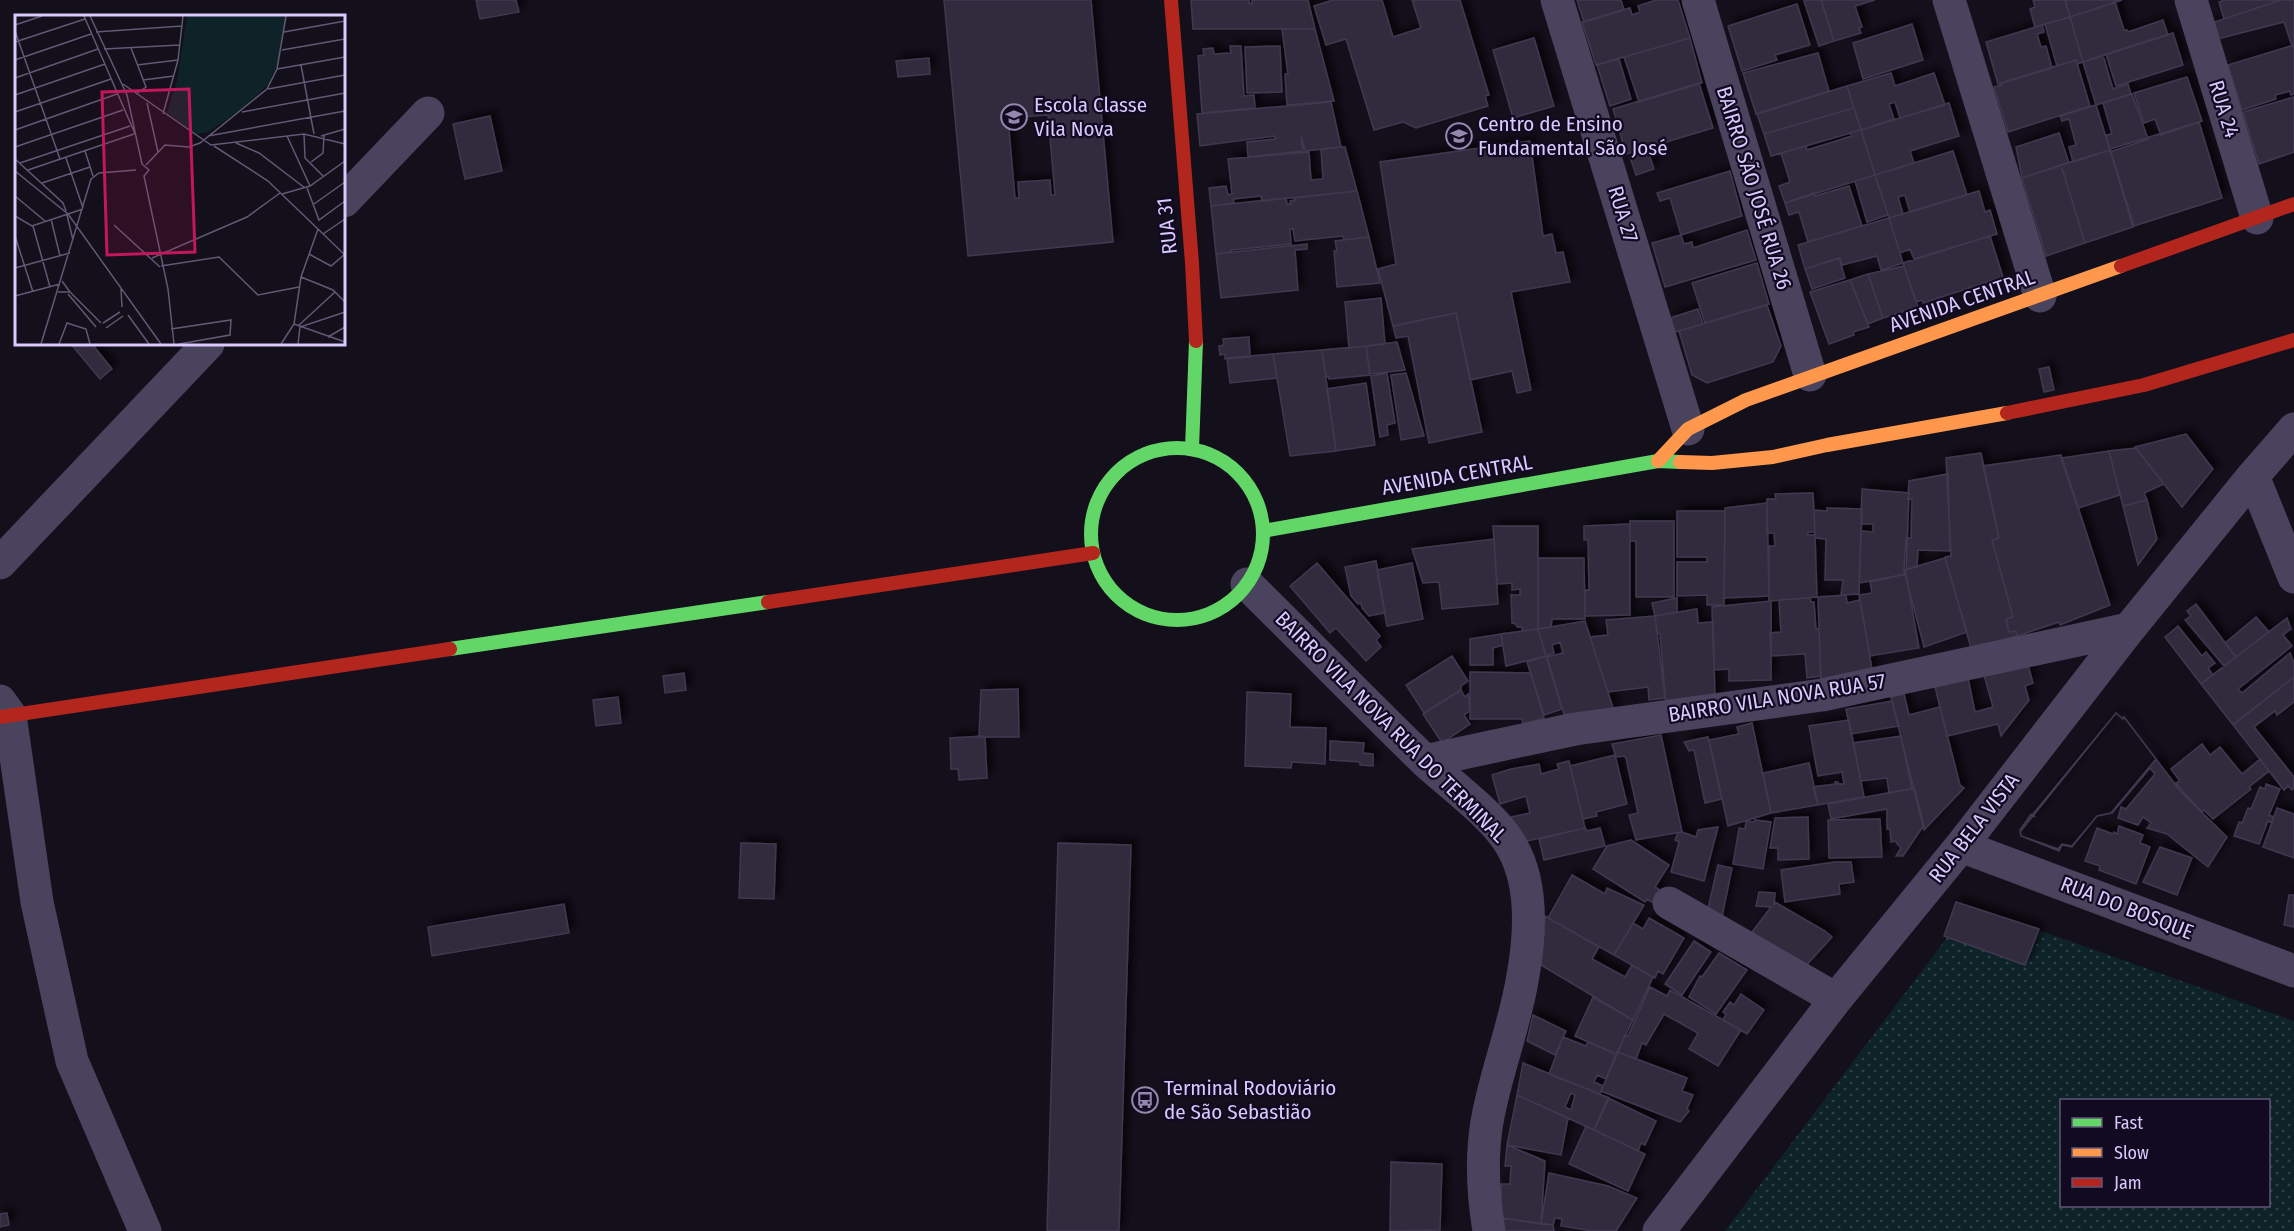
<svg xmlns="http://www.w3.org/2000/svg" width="2294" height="1231" font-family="'Fira Sans Condensed',sans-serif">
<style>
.park{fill:url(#park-dots);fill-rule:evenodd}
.building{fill:#322c3e;stroke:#413850;stroke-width:1.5;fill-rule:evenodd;filter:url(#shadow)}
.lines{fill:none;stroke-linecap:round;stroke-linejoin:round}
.street{stroke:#49435d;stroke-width:33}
.fast{stroke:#63d668;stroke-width:14}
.slow{stroke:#ff974d;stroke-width:14}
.jam{stroke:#b3261e;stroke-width:14}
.labels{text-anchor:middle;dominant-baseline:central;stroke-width:4.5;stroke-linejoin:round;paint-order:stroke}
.poi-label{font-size:21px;fill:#d9c9ff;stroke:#120a20;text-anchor:start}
.street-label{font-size:21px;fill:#d9c9ff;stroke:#120a20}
.inset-road{fill:none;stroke:#625976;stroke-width:1.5}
.view{fill:#c2185b;fill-opacity:0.15;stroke:#c2185b;stroke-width:3}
.inset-edge{fill:none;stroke:#d9c9ff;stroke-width:3}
</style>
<defs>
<pattern id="park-dots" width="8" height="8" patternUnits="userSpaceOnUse" patternTransform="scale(1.5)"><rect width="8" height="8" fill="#0e2328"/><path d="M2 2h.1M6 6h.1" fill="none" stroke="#304248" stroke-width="1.8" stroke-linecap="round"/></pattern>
<filter id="shadow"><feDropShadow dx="5.5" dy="-5.5" stdDeviation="3" flood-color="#0009"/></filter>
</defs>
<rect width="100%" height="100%" fill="#130f1b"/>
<path class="park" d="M1971,906L2294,1021V1231H1725ZM2062,1100H2268V1206H2062Z"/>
<path class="building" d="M476,0H516L519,12L480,19Z
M944,0H1091L1113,242L968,256ZM1048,115L1055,195H1051L1050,180L1018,182L1019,198H1015L1008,118Z
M1191,0H1249V3L1252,4V0H1308L1315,29H1193Z
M1333,0H1382L1393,37L1421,28L1412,0H1460L1489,95L1485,96L1488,106L1416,128L1403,122L1374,130L1346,39L1326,45L1314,6Z
M1577,0H1621L1624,10L1584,22Z
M1656,0H1678L1690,38L1596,65L1582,22L1630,8L1632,15L1640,12L1638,6Z
M1809,0H1821L1834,41L1819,46L1804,1Z
M1821,0H1875L1855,6L1862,27L1859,28L1861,33L1834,41Z
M2033,0H2065L2070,17L2035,27L2030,9L2035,7Z
M2070,0H2122L2070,17L2065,1Z
M2225,0H2281L2224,19L2219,2Z
M2281,0H2294V45L2292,46L2284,22L2217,39L2212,23Z
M2115,2L2124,30H2127L2128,32L2163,20L2168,35L2083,62L2070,17Z
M1797,4L1810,45L1775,55L1777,60L1742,71L1728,26Z
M2070,17L2083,62L2077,64L2076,60L2057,66L2045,24Z
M1912,24L1923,60L1863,79L1853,43Z
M2042,25L2044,32L2037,34L2041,47L2046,46L2052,68L1998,84L1986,42Z
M1282,29H1315L1334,101L1287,105L1285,74H1288Z
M2173,33L2183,65L2116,86L2106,54Z
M1534,38L1554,106L1513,118L1493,50Z
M1690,38L1702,83L1639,102L1624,57Z
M2294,45V94L2291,95L2290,91L2275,95L2276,99L2242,110L2228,65Z
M1230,46H1241L1244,96L1254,95L1255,108L1202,113L1198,56L1204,55L1203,49L1213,48L1214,54L1231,53Z
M1280,46L1282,92L1247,93L1245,47Z
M1818,53L1829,91L1756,114L1743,73Z
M2103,55L2113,89L2128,84L2131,94L2096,105L2083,62Z
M929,58L930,74L898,77L896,61Z
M1619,59L1631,99L1610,106L1597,65Z
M2076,60L2090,106L2008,132L1994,87L2002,85L2001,83Z
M1891,73L1895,86L1934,73L1945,105L1900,118L1895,102L1889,104L1894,119L1861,130L1847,86Z
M2187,77L2202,121L2161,135L2155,119L2144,123L2134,93Z
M1699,83L1713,128L1626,154L1613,109Z
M1847,86L1854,108L1764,134L1757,114Z
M2132,94L2148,139L2110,152L2106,135L2112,134L2103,103Z
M2294,97V152L2259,164L2243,112Z
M1331,102L1341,147L1305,151L1301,136L1303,151L1248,157L1247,142L1275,139V136L1200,146L1197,114Z
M1949,103L1959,136L1910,151L1914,163L1875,175L1861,130Z
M2096,105L2110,150L2073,162L2069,147L2076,145L2069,119L2062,121L2060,116Z
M1854,108L1861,130L1771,156L1764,134Z
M490,116L502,171L465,179L453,124Z
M2199,122L2222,198L2134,226L2110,149Z
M1861,130L1875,175L1785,203L1779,186L1790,182L1781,153L1806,146L1807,150L1852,136L1850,133Z
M2059,133L2069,163L2022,178L2016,147Z
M1530,141L1543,236L1552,234L1556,253L1563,252L1570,282L1511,292L1531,390L1517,393L1512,371L1470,380L1456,313L1393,326L1378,269L1396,264L1380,162Z
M1341,147H1345L1357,191L1262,201L1261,196L1233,199L1234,203L1211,206L1209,188L1226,186L1228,195L1232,194L1228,159L1309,152L1311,180L1323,179L1321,149Z
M2110,150L2133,227L2085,243L2061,165Z
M1648,151L1654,169L1636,175L1630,157Z
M1953,151L1967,195L1910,212L1905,195L1898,197L1903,214L1889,218L1875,175Z
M2061,165L2085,243L2046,256L2022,178Z
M1730,171L1742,216L1681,235L1670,198L1660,201L1657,193Z
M1875,175L1888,215L1867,222L1855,181Z
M1849,186L1862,226L1808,242L1799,212L1789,215L1785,203L1814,193L1815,196Z
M1357,191L1369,237L1344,240L1343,236L1295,241L1293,229H1290L1291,244L1231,250V252L1216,254L1211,206L1286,198L1287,204H1291L1290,201L1295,200L1294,198Z
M1979,191L1985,212L1990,210L1997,234L1914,259L1910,249L1900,253L1889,218Z
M1889,218L1903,263L1881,270L1877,256L1842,265L1840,258L1805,269L1798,245Z
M1747,230L1756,260L1665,287L1652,243L1681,235L1684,244L1692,242L1693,248Z
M1990,236L2003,277L1923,303L1922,300L1916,302L1903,263Z
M1369,237L1380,283L1337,287L1334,251H1337L1335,241Z
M1307,244V249L1295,250L1298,290L1221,298L1216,254Z
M1839,258L1845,278L1812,289L1805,269Z
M1757,263L1769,304L1705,323L1692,283Z
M1904,266L1918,307L1883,318L1868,274Z
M1868,274L1883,318L1868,324L1850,280Z
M1850,280L1869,327L1853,332L1854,335L1829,344L1810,292Z
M1381,298L1385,344L1349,348L1345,302Z
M1767,305L1781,346L1773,362L1707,383L1692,375L1679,331Z
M1698,309L1703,324L1675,332L1670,318Z
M1456,313L1482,432L1429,443L1408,336L1396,338L1393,326Z
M1249,337L1250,357L1225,359V354L1220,355L1219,346L1224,345L1223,339Z
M1397,342L1405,370L1370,374L1366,346Z
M71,344H92L112,369L100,379Z
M1366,346L1370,375L1329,379V377H1326L1322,350Z
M1322,350L1336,451L1290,456L1273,354Z
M1273,354L1277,378L1230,383L1227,358Z
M2049,367L2054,390L2044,392L2039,369Z
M1387,373L1395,423L1387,425L1388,435L1380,437L1371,376Z
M1406,373L1424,436L1401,440L1391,375Z
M1366,383L1375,445L1336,451L1327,389Z
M2186,434L2213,469L2182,507L2135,447Z
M2136,448L2164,484L2144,493L2147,500L2123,506L2109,451Z
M2109,451L2120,495L2078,508L2061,458Z
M1981,453L1999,538L1992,540L2013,617L2006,619L2009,632L2016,631L2017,636L1971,648L1945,557L1951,556L1946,458Z
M2061,455L2110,605L2060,625L2059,622L2017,636L2016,631L2009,632L2006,619L2013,617L1992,540L1999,538L1983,466Z
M1948,474L1950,551L1918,550L1917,567L1904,570L1906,538H1911L1912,499H1908L1909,481Z
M1862,489L1909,493L1906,574L1859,583L1861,531L1873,532V524H1861Z
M1813,493L1815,532H1808V535H1815L1817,597L1769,601V546H1775L1774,533H1767V499H1776L1775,494Z
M2147,500L2157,539L2138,565L2123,506Z
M1767,503L1769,596L1724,598L1725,508Z
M1827,508L1862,509L1859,594L1841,595L1843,580H1825L1826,539L1815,538L1814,510L1827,511Z
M1677,511H1725L1724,605H1707V595L1677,596V562H1707V557H1677Z
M1630,521H1674V597H1636V541H1630Z
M1630,524V615L1585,616V590H1589L1588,540H1584V526Z
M1493,526H1538V629L1522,631V627H1517L1516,624L1512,623L1511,595H1520V589L1512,590V583L1497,584Z
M1494,539L1498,604L1442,609L1439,582L1423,583L1412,549Z
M1538,558H1584L1585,619H1552L1551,627L1538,629Z
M1945,558L1967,632L1924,647L1904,570Z
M1376,561L1385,613L1369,616L1362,608L1361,603L1358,604L1351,596L1345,567Z
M1317,563L1380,636L1376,640L1381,647L1366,661L1336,628L1330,633L1290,586Z
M1412,563L1423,619L1387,626L1377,570Z
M1906,574L1919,648L1870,656L1859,595L1872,593L1870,582Z
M1846,595L1847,603L1860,600L1873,675L1821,685L1818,597Z
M1677,598V612L1655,616L1652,603Z
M1810,598L1811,602H1814L1816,629H1819L1821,676L1807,678L1805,654L1771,656L1770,633L1781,632L1779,600Z
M1771,601V680L1729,681V669L1714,670L1712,607Z
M2196,604L2236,657L2224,666L2185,620L2191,616L2187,611Z
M1697,609L1698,623L1713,622L1715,700L1666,705L1660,634L1657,633L1655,616Z
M1655,616L1665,698L1649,700L1648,687L1608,692L1590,637L1608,635L1606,620Z
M2256,617L2269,632L2236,657L2225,643Z
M2287,618L2291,629L2283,635L2292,646L2238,689L2242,693L2290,653L2294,663V677L2233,725L2201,684Z
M1585,621L1614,711L1566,721L1547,657L1563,653L1560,642L1552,645L1554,653L1546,656L1538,629Z
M2178,626L2202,656L2206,652L2215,663L2208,668L2213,675L2201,684L2165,637Z
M1538,629L1546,656L1506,666L1501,634Z
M1501,634L1503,645L1493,648V665H1470V639Z
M1452,656L1468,681L1461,686V690L1424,713L1406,685Z
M1546,656L1562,709L1544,715L1527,662Z
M2028,665L2033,683L2025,686L2029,700L2001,736L1998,724L1947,736L1935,687L1968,678L1975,712L1993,707L1984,675Z
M1470,672L1531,673L1544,718L1523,724L1522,719H1470Z
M684,673L686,690L665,693L663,676Z
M2294,677V702L2277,715L2275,711L2254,727L2294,777V788L2292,790L2288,786L2284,790L2233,725Z
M1018,689L1019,737H979L981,690Z
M1461,690L1465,697L1468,694L1470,711L1464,715L1470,724L1442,743L1423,714Z
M1247,692L1291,694L1290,727L1326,728L1325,764L1292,762L1291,768L1245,766Z
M1904,694L1909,715L1940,707L1960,785L1964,788L1924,830L1891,697Z
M618,697L621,723L596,726L593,700Z
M1892,701L1899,726L1851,734L1846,709Z
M2116,713L2123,719L2124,717L2156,759L2111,813L2097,816L2072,847L2062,845L2059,851L2021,836L2020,832Z
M2116,713L2123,719L2124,717L2181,792L2227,837L2208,867L2167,834L2147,828L2151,823L2143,817L2138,825L2118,818L2121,807L2126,809L2155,774L2150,768L2112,813L2097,816L2072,846L2062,844L2058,849L2021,836L2020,830L2031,814L2035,817L2033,814Z
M1849,720L1864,797L1818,805L1813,787L1836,784L1835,782H1838V784H1844L1842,772L1818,776L1809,726Z
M1752,723L1771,813L1728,826L1709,740L1739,734L1737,727Z
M1661,735L1682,832L1636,840L1629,815L1638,813L1626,758L1624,756L1616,757L1612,744Z
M985,736L987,778L959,780L958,769H951L950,738Z
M1901,736L1912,789L1889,793L1887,778L1861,781L1853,743Z
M1708,737L1722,799L1705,803L1694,750L1689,751L1684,742Z
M1330,741L1364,743L1363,753L1373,754V766L1360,765V762L1330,760Z
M2202,744L2210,755L2220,747L2242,774L2260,759L2269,771L2249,787L2251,789L2213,819L2204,810L2202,812L2184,793L2176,783L2180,781L2171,769Z
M1615,755L1627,804L1596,812L1597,816L1583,819L1570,766Z
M1569,761L1585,828L1523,842L1511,817L1530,813L1526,796L1500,804L1492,775L1511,769L1539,764L1541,774L1559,769L1557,764Z
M1809,763L1818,805L1771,813L1763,773Z
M2266,784L2280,789L2269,815L2273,817L2272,823L2268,821L2259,844L2234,836L2239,822L2242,823L2248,808L2251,809L2260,787L2265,789Z
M1914,788L1924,825L1903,856H1896L1901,848L1895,841L1891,842L1890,829H1887V809L1831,819L1828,804Z
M2277,808L2294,814V858L2263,847Z
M1808,817L1809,859L1778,860V848H1770L1775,818Z
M1880,819L1882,857L1829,858L1828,820Z
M1755,820L1771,822L1763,869L1733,864L1739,828L1745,829L1746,821L1754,822Z
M2119,826L2143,835L2140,843L2150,847L2136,884L2099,870L2100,866L2085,861L2097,828L2113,834L2114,832L2117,834Z
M1718,827L1704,881L1671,872L1679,842L1675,840L1678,833L1682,832L1696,837L1698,830Z
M1585,828L1587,831L1600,828L1605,846L1544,860L1539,839Z
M1631,840L1669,865L1655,887L1663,892L1657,905L1647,899L1645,902L1593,869L1607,846Z
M741,843L776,844L774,899L739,898Z
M1058,843L1131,845L1119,1231H1047Z
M2160,847L2192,858L2177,895L2143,882Z
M1835,862H1851L1854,882L1839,884L1840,894L1785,902L1781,870Z
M1718,865L1732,868L1721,922L1706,917Z
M1572,875L1605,894L1607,888L1644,905L1614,955L1548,918Z
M1759,892L1775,893L1774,905L1775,902L1825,931L1832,937L1801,971L1746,940L1771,907L1756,906Z
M2289,895H2294V927L2284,925Z
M1956,902L2039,929L2025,965L1944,936Z
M564,904L569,933L432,956L428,927Z
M1545,916L1599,947L1592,959L1625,977L1632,965L1653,977L1633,1020L1541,965Z
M1649,918L1684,938L1663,974L1658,971L1655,978L1614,955L1633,923L1643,929Z
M1694,941L1711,952L1682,995L1665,984Z
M1719,953L1747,970L1716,1014L1689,997L1700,976L1702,977Z
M1650,987L1667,996L1670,990L1741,1030L1718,1066L1689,1049L1698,1033L1664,1014L1646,1045L1642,1043L1636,1059L1618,1052L1625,1035L1628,1036Z
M1741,994L1764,1010L1747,1034L1723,1020L1726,1014L1723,1012L1730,1002L1734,1005Z
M1593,997L1633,1020L1616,1054L1575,1036Z
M1533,1015L1566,1031L1555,1055L1527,1041Z
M1563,1037L1586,1046L1588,1042L1616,1054L1606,1079L1597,1075L1594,1082L1603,1086L1600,1094L1549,1074Z
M1618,1052L1687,1078L1682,1091L1693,1095L1687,1109L1689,1111L1680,1122L1601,1091Z
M1523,1063L1609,1098L1594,1130L1517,1095ZM1571,1093L1575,1095L1571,1110L1565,1107Z
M1517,1095L1568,1118L1561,1155L1507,1145Z
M1608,1098L1656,1121L1645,1145L1641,1143L1638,1151L1594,1130Z
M1586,1126L1645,1154L1628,1191L1569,1164Z
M1507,1145L1545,1161L1541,1224L1501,1218V1184H1510L1511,1166H1505Z
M1391,1162L1442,1164L1440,1230L1390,1231Z
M1549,1173L1608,1186L1637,1198L1616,1231H1592L1561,1226L1562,1219L1555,1218L1553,1225L1541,1224Z
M7,1213L9,1225L0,1227V1214Z
M1501,1218L1553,1225L1554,1231H1504Z"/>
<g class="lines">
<path class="street" d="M1557,0L1688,429
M1698,0L1810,375
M1949,0L2040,296
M2191,0L2257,218
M344,201L428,113
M2253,476L2294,577
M0,563L208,344
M1247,584C1307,643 1365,703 1425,761C1450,784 1497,818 1512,847C1534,885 1530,939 1522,981C1514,1028 1495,1075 1487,1122C1481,1158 1483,1195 1489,1231
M0,701L10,715L37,902L72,1061L145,1231
M1425,761L1575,729L1822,695L2129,629
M1961,846L2294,971
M1669,903L1836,999
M1659,1231L1836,999L1961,846L2129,629L2253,476L2294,429"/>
<path class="fast" d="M1091 534a86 86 0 1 1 172 0a86 86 0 1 1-172 0Z
M1192,449L1196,341
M1263,531L1658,461L1680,462
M450,649L768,602"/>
<path class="slow" d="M1658,461L1688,429L1746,400L2121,266
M1680,462L1712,463L1773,457L1827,445L2007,413"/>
<path class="jam" d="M1171,0L1192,263L1196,341
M2121,266L2294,204
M2007,413L2144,385L2294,340
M768,602L1093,553
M0,717L450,649"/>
</g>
<defs>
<g id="school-ring" transform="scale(1.35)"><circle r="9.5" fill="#120a20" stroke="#9488af" stroke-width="1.5"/><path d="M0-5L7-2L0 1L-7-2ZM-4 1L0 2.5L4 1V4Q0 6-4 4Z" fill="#9488af"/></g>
<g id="bus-ring" transform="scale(1.35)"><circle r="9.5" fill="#120a20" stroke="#9488af" stroke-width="1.5"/><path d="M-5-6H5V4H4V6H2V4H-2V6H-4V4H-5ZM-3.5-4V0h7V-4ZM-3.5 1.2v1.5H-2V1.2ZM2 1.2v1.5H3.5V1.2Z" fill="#9488af"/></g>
</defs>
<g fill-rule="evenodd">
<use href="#school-ring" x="1014" y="117"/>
<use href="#school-ring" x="1459" y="136"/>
<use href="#bus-ring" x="1145" y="1100"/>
</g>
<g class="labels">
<g class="poi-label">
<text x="1034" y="105">Escola Classe<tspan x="1034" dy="24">Vila Nova</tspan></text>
<text x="1478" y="124">Centro de Ensino<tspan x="1478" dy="24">Fundamental São José</tspan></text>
<text x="1164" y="1088">Terminal Rodoviário<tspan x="1164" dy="24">de São Sebastião</tspan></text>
</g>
<g class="street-label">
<text transform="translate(2224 109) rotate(73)">RUA 24</text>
<text transform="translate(1754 188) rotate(73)">BAIRRO SÃO JOSÉ RUA 26</text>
<text transform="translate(1623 214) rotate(73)">RUA 27</text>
<text transform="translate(1167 226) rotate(-96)">RUA 31</text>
<text transform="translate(1962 301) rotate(-19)">AVENIDA CENTRAL</text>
<text transform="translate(1457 475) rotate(-10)">AVENIDA CENTRAL</text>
<text transform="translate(1777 698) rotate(-9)">BAIRRO VILA NOVA RUA 57</text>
<text transform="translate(1391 727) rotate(45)">BAIRRO VILA NOVA RUA DO TERMINAL</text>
<text transform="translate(1974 828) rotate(-52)">RUA BELA VISTA</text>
<text transform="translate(2127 908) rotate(21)">RUA DO BOSQUE</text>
</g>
</g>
<g transform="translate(15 15)">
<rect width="330" height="330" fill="#130f1b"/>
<path d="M172,1H270L263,48L253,70L227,94L193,117L182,119L152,98L162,66Z" fill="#0e2328"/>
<path class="inset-road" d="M69,1L121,121M75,1L112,80L127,149M0,10L27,1M0,16L45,144M81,17L167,11M269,17L330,6M0,27L70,4M116,33L131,72L121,79M89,34L165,30M267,35L330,24M0,45L76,19M122,50L163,45M286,50L299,119M262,54L330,42M0,63L83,34M128,65L159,61M108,69L196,130L289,119L330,129M253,74L330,60M0,80L90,49M132,88L143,137M0,97L96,64M227,97L330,78M148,99L163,45L168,1M0,115L102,79M289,119L290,143L308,161M193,121L330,96M272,121L295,171M306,121L330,114M221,128L244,138L290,173M199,131L253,166L330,240M0,132L108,95M70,136L78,161M51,143L68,193M0,144L48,188L51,196M296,147L308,138L309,121M5,148L115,111M127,149L134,155L129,161L153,274L159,329M131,150L150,130L174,132L185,128L252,74L262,54L271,1M13,155L119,119M0,156L53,199L146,329M27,168L75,152M292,173L304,205L330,186M267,179L295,171L330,146M0,181L30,206M299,189L330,167M52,200L58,225M0,201L17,211L68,194M36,204L45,241M99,210L145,252M18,211L35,272M308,219L330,204M0,221L18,277M294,239L316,251L330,239M137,243L232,202L265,178M146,251L204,242L243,280L284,272M0,253L55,238M286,262L318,275L330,287M106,274L107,292M43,277H55L47,266M55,277L86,308M53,279L81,312M0,281L45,269M113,300L134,329M88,308L105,297M279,309L330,327M283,311L320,277M91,313L108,301M156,314L216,305L215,320L164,329M313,322L330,312M26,329L76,164L84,158L121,155M44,329L52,308L71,314L75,329M266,329L279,309L286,262L303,214M283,329L285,312L330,297"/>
<path class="view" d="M174,74L180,237L92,240L87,77Z"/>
<rect width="330" height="330" class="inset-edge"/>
</g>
<rect x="2060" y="1099" width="210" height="108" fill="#120a20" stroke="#625679" stroke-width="1.5"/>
<rect x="2072" y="1118" width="30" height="9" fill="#63d668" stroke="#625679" stroke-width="1.5"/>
<text x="2114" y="1129" font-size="18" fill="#d9c9ff">Fast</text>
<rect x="2072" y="1148" width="30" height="9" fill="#ff974d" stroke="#625679" stroke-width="1.5"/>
<text x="2114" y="1159" font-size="18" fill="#d9c9ff">Slow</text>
<rect x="2072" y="1178" width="30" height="9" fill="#b3261e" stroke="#625679" stroke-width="1.5"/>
<text x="2114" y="1189" font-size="18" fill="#d9c9ff">Jam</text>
</svg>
